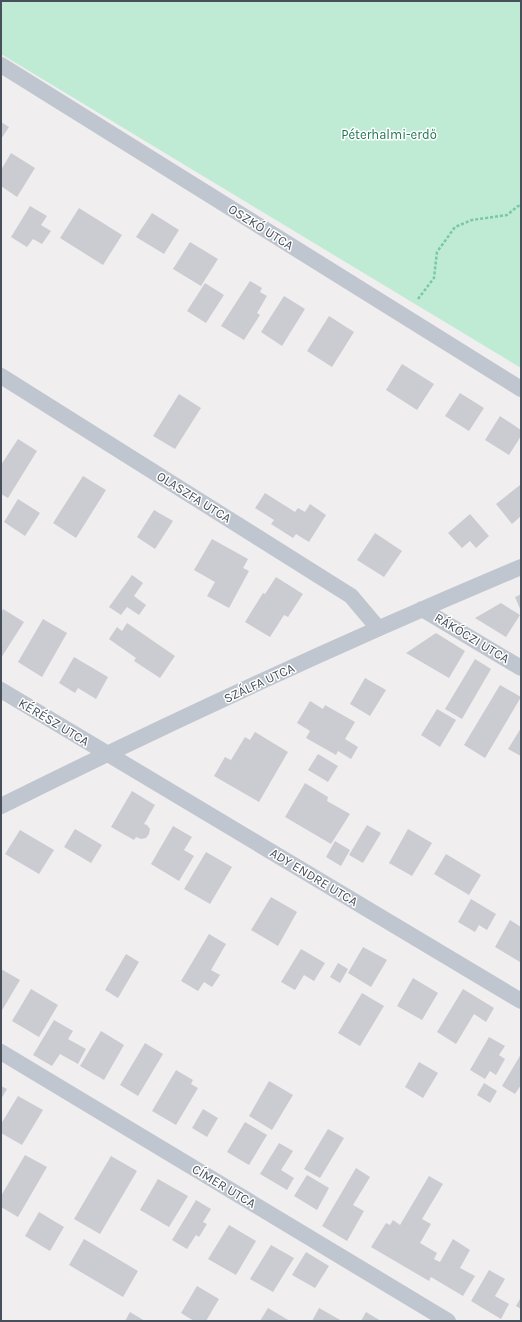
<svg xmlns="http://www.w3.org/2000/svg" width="522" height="1322" font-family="Karla,sans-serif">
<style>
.green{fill:#bfebd5}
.building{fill:#cbccd2}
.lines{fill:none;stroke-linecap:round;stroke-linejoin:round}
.path{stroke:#79c7a9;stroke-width:2.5;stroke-dasharray:3 2;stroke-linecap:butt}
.street{stroke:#bfc6cf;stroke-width:16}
.labels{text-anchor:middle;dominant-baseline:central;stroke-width:3;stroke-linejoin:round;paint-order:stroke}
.park-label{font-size:13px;fill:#1d7653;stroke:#fff}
.street-label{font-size:13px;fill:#474f5a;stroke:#fff}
</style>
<rect width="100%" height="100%" fill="#f0eeee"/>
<path class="green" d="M1,1H521V368L1,54Z"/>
<path class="building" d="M1,122L9,127L1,139Z
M11,153L35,168L17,197L1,186V170Z
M30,206L47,216L41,225L51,231L42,244L33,239L27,247L11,237Z
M79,208L122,235L103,265L60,238Z
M152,213L179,230L164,254L136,237Z
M190,242L218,259L201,286L173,269Z
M250,281L262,288L260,292L267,296L257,313L260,315L244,340L221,326Z
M205,283L224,295L206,323L187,311Z
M284,296L305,309L282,346L261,332Z
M329,316L354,332L332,367L307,351Z
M402,364L434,384L417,410L386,390Z
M460,393L484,408L469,431L445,416Z
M179,394L201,408L175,449L153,436Z
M500,416L521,430V436L509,455L485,440Z
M18,439L37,451L8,498L1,494V465Z
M83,476L106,490L76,538L53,523Z
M520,485L521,516L512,524L496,504Z
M265,493L295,512L298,508L305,512L310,504L326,515L309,542L296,534L293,538L271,524L274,520L255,508Z
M18,499L40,513L25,536L4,522Z
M154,510L173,521L155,549L137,537Z
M470,514L489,536L476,548L470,541L462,548L448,533Z
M375,533L402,551L384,577L357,560Z
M212,539L248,559L243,568L249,571L229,608L207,596L215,582L194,570Z
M132,575L143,583L134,596L146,605L139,615L127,607L121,615L109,607Z
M276,577L303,594L288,617L284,615L270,637L245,622L263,593L265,594Z
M521,594V611L515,597Z
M501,603L520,615L506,637L475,618Z
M3,609L24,622L1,658V613Z
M43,619L67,633L42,677L18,662Z
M127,623L175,656L160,678L134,661L136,658L109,639L117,627L122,631Z
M436,633L465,651L449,678L406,653Z
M74,657L108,677L96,699L78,688L75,693L59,683Z
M475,659L491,669L462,719L445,709Z
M365,678L386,690L370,716L350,704Z
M500,685L521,697L485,758L464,745Z
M310,701L323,709L325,705L355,722L345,739L358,747L351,759L338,751L336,755L306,738L310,731L297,723Z
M437,709L456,720L440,747L421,735Z
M521,728V756L508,749Z
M255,732L288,752L259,802L214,776L225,757L231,760L245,737L250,740Z
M318,754L338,766L328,782L308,770Z
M305,783L328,797L327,801L350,814L331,844L285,817Z
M132,791L155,805L144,824L147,825L150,829L149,834L146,838L141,839L136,837L134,840L111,827Z
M367,825L381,833L363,863L349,855Z
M173,826L192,837L184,850L194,856L179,881L151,864Z
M75,829L102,845L91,863L64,847Z
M408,829L432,843L412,876L389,863Z
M20,830L54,850L39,874L5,854Z
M335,841L350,850L341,866L326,857Z
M206,852L232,867L210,904L184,889Z
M446,854L481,875L469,895L434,874Z
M271,897L297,912L278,946L251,930Z
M471,899L496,914L487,930L479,925L475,932L458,922Z
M510,920L521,927L520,962L495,947Z
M209,934L226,944L211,970L220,975L212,987L204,982L198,991L181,981Z
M363,947L387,960L371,987L348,973Z
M301,949L325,963L314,981L304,975L295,990L281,982Z
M126,954L139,962L118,998L105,990Z
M338,963L348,969L340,983L330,977Z
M1,969L20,980L1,1012Z
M413,978L438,993L422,1020L397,1006Z
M31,989L58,1005L39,1037L12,1021Z
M463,989L494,1008L486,1022L474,1014L456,1044L437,1032Z
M362,993L384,1006L360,1046L338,1033Z
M54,1020L73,1031L68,1039L86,1049L78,1064L60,1054L52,1066L33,1055Z
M101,1031L124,1045L104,1080L80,1066Z
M489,1037L505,1046L499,1055L505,1059L496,1075L490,1071L485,1079L470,1070Z
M145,1043L163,1054L138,1096L120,1085Z
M521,1054V1085L515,1094L502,1086Z
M419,1062L438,1073L423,1098L405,1087Z
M176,1070L193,1080L191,1084L198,1088L176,1125L152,1111Z
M269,1081L293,1095L272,1130L249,1116Z
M484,1083L497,1091L490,1103L477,1095Z
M1,1086L7,1089L1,1099Z
M18,1096L43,1110L22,1145L1,1133V1124Z
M203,1109L218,1118L207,1137L192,1128Z
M245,1122L267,1135L249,1165L227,1152Z
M328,1129L344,1138L320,1178L304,1169Z
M279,1143L293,1151L281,1170L294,1178L287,1190L260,1174Z
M25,1155L47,1167L18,1217L1,1207V1196Z
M111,1156L137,1171L100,1234L74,1219Z
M356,1168L370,1177L353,1205L364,1211L347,1241L322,1226Z
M307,1175L329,1188L317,1210L294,1196Z
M429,1176L443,1184L422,1219L431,1224L420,1243L437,1253L434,1259L440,1262L453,1239L470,1250L460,1268L475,1276L463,1296L431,1277L429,1281L371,1247L386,1223L390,1225L393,1220L400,1225Z
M158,1179L188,1196L169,1227L140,1210Z
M196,1200L211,1209L203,1222L207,1224L199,1237L196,1235L187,1249L172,1240Z
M39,1212L64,1227L50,1251L25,1236Z
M229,1225L256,1241L236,1275L208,1259Z
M84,1239L138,1271L123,1297L69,1265Z
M271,1245L294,1258L273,1292L250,1279Z
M306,1252L329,1266L315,1288L292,1275Z
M489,1270L505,1279L495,1296L509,1304L501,1319L471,1301Z
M197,1286L219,1299L206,1321H194L181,1313Z
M521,1297V1309L516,1306Z
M268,1308L290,1321H260Z
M319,1308L342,1321H312Z
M130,1312L145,1321H125Z
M366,1312L381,1321H361Z"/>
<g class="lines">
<path class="path" d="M418,299L434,278L437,252L455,227L472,220L507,215L518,206H521"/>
<path class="street" d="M1,65L521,389
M1,376L351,596L378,628
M422,609L521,668
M1,690L521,1001
M1,806C172,721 345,641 521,567
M1,1052L448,1321"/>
</g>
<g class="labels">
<g class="park-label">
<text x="389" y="134">Péterhalmi-erdő</text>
</g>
<g class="street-label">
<text transform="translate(261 227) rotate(32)">OSZKÓ UTCA</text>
<text transform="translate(194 497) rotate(32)">OLASZFA UTCA</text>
<text transform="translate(472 638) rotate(31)">RÁKÓCZI UTCA</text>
<text transform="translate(259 683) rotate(-25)">SZÁLFA UTCA</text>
<text transform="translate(54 722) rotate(31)">KÉRÉSZ UTCA</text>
<text transform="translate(314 877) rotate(31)">ADY ENDRE UTCA</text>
<text transform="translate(224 1186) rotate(31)">CÍMER UTCA</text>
</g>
</g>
<rect width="522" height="1322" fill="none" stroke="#474f5a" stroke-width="4"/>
</svg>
